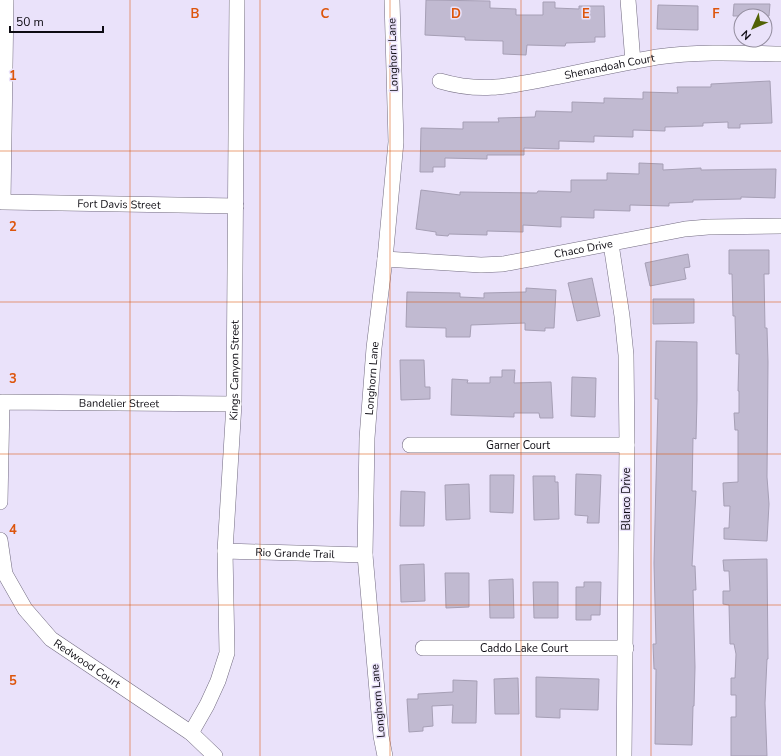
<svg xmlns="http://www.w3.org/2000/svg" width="781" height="756" font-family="'Nunito Sans',sans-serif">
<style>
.building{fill:#c1bad1;stroke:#a69fb5}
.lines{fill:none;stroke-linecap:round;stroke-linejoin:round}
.street-casing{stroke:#736c81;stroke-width:16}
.street{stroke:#fff;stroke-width:15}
.grid{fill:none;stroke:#dd550c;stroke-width:1;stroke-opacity:0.55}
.labels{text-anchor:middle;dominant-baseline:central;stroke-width:3;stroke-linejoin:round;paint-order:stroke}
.street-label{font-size:11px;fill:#0d0b12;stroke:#eae2fa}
.grid-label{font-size:13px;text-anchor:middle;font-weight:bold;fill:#dd550c;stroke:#eae2fa;stroke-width:3;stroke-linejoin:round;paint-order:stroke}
</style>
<rect width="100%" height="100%" fill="#eae2fa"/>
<path class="building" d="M426,0L490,1V8L516,9V15H543V2H555V8L579,9V6H604L605,37H595V42L566,43L565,46L527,45L526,55L503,54V41L465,40V37L425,35Z
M734,4H770L769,16H733Z
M658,5L698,6V30L657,29Z
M770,81L772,123L740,124V128H728V122L703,123V126L665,127V131L633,130V137L594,136V142L559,141V149L524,148V155H487V159L445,158V167H433V172H420L421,128L463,129V122H499L498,118L535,117L536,111L572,112V102L604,103V98L643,99V92L678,93L677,87H711V84Z
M639,163L663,164V170L701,168V170L776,169L775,198L741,197V199L693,200V202L669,203V206L630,205V211L594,210V218L561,217V227L523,225V232L487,231V235L449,234L448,236L436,235V232L416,229L421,190L460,195V192L537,193L538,191L571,192V180H607V173L639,174Z
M729,250H769V274H764L765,328H767L768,362L767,477L769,504L767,541L724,539V528H729L730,506H724L723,483L738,482V430H735L734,413H739V391H738L739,354H736L735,316H733L732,274H729Z
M688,254L690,267L684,268L686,279L650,286L645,263Z
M592,278L600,316L577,321L568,283Z
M526,288L556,290L554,328H545V331L525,330V323L471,325L470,337H446V328L406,327L407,292L460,293V297L484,298V293L526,292Z
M653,299H694V323L653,324Z
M656,341L697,342V400L696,439L693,438L692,491H696L692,566H695L696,590H693L695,667L694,706H693L692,745L655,744L656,669H654L653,644H656L654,563L658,399H655Z
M400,360H424L425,387H430V399L401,400Z
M502,370H515L514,383L551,382L553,418H540L539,413H514V417L451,415L452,379L468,380L467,383H490V377H502Z
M572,377L596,378L595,417L571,416Z
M576,474L601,475L599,523H587L588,516L575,515Z
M490,475H514L513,513L490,512Z
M533,476H555V482H558L559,519L534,520Z
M469,484L470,519L446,520L445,485Z
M401,491L425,492L424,526H400Z
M767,559L768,659H767L765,703L767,756H731V717H736V695H731V678H735L736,654L734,644H730L729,605L723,604V591H730L729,571H724L723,560Z
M424,564L425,601L401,602L400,565Z
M445,573H469V607L446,608Z
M513,579L514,618H490L489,580Z
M533,582H558V618H534Z
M584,582H601L600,615H591V620H576V587H584Z
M536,677L599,679L598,710L560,709V718L536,717Z
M518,678L519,714H495L494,679Z
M453,680L477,681L476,723H452L453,705L432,706L433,726L423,727V731L409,732L407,699H418V694L453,692Z"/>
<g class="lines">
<g class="street-casing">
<g id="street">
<path id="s1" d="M6,0L3,202L236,206"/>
<path d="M628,0L633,62"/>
<path id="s2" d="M440,81C484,94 513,85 556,77C590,70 623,63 657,57C698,51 740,53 781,54"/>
<path d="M611,244L622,316L626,355L627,445L624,756"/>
<path id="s3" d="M385,259L481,265L503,264L685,229L708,227L781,226"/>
<path id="s4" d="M410,445H627"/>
<path id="s5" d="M0,502L2,402L234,404"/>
<path id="s6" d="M0,540L5,574L25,609L51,639L191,733L215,756"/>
<path id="s7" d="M225,551L365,555"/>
<path id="s8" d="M423,648H626"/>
<path id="s9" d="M191,733L207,705L218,681L227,653L225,551L234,404L237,0"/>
<path id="s10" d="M385,756L381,736L365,555L367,438L374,348L385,259L396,142L392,0"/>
</g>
</g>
<use href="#street" class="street"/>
</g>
<path class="grid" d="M130,0V756M260,0V756M390,0V756M521,0V756M651,0V756M0,151H781M0,302H781M0,454H781M0,605H781"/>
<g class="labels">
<g class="street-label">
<text transform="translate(393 55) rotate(-92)">Longhorn Lane</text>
<text stroke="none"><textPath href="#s2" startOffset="172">Shenandoah Court</textPath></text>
<text stroke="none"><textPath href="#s1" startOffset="318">Fort Davis Street</textPath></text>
<text stroke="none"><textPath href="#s3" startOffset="200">Chaco Drive</textPath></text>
<text stroke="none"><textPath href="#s9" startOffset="371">Kings Canyon Street</textPath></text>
<text stroke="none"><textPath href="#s10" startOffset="379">Longhorn Lane</textPath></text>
<text stroke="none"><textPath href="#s5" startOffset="217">Bandelier Street</textPath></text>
<text stroke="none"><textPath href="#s4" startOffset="108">Garner Court</textPath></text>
<text transform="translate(626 499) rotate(-90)">Blanco Drive</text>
<text stroke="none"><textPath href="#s7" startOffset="70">Rio Grande Trail</textPath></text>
<text stroke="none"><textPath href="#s8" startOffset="101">Caddo Lake Court</textPath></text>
<text stroke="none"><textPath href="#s6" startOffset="158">Redwood Court</textPath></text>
<text transform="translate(378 701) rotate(-95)">Longhorn Lane</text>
</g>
</g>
<g class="grid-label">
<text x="195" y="18">B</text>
<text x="325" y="18">C</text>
<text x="456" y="18">D</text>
<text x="586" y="18">E</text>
<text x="716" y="18">F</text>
<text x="13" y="80">1</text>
<text x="13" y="231">2</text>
<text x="13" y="383">3</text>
<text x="13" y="534">4</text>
<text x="13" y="685">5</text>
</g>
<g transform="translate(753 28) rotate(225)"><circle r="19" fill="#eae2fa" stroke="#928c9d"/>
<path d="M0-3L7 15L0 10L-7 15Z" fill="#526205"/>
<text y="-6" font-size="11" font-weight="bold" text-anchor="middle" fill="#0d0b12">N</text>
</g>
<path d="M10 26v6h93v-6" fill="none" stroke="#0d0b12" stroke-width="2"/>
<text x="16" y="26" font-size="12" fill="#0d0b12" stroke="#eae2fa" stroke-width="3" paint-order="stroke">50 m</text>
</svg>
